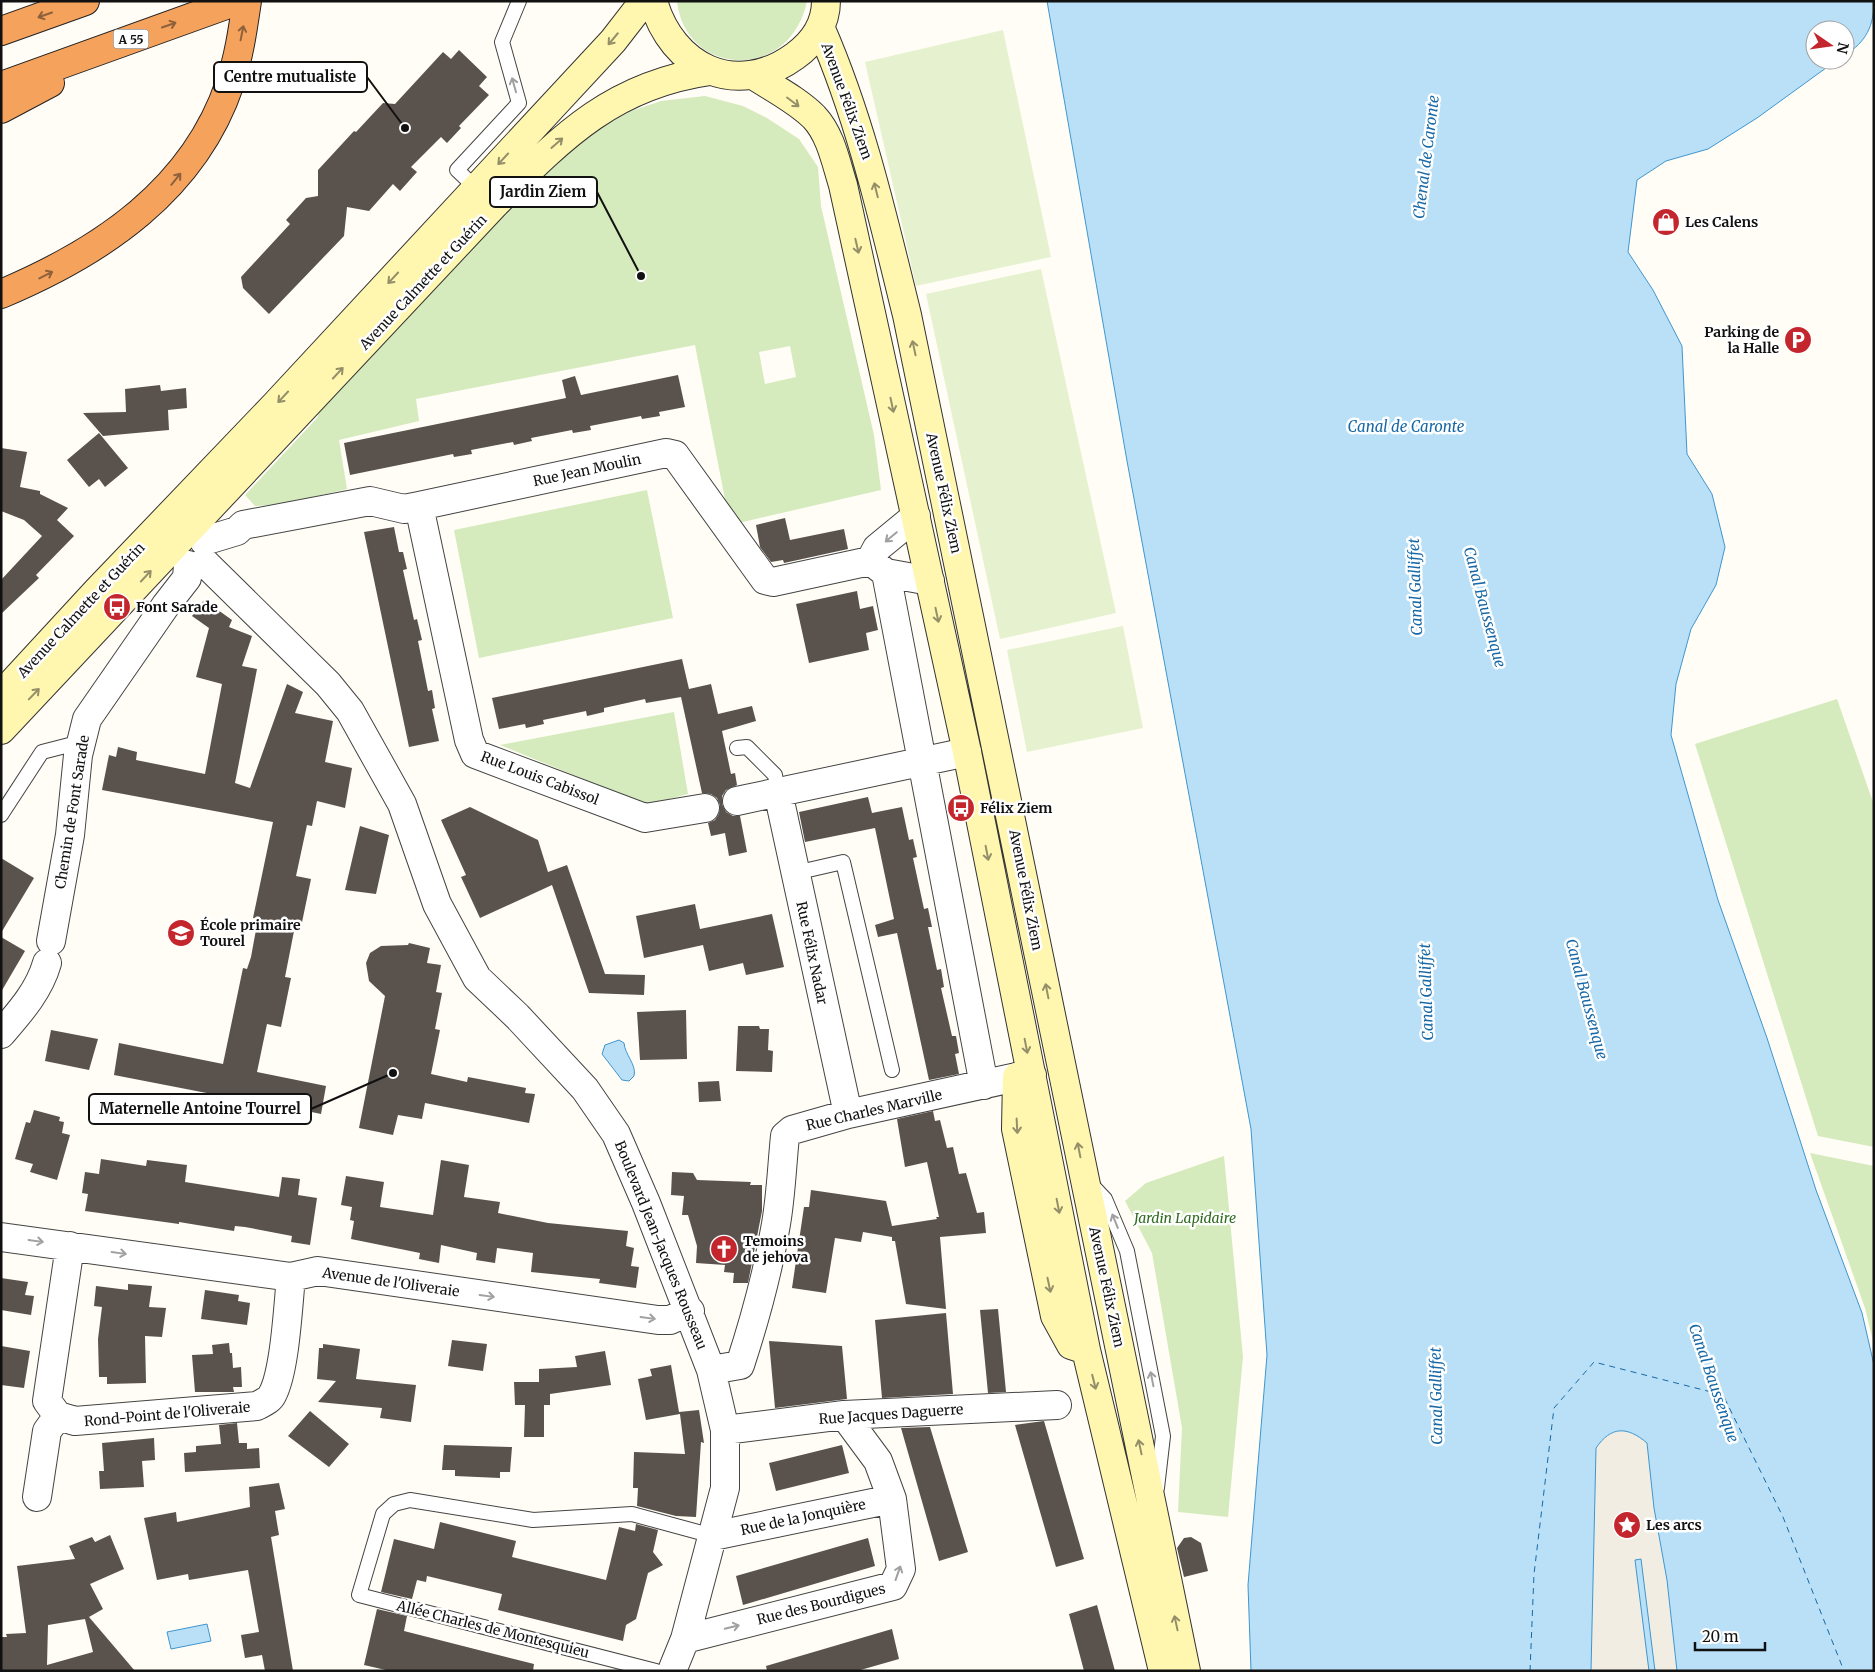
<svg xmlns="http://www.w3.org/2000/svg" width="1875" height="1672" font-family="Merriweather,serif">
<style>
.green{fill:#d5ebbd;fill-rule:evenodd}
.pitch{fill:#e6f2cf}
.plaza{fill:#f1ede2}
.water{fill:#b9e0f7;stroke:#3f96cf}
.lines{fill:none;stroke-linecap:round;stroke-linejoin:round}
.ferry{stroke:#1768a6;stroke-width:1;stroke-dasharray:6 5;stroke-linecap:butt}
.building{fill:#5a524d;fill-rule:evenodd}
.service-casing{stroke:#444;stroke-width:16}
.minor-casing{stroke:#444;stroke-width:30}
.secondary-casing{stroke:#333;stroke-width:30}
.motorway-casing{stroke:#222;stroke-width:30}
.service{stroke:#fff;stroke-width:14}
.minor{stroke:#fff;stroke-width:28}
.secondary{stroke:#fff6b0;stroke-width:28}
.motorway{stroke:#f5a25d;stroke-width:28}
.oneway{stroke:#8e613b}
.oneway2{stroke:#948f68}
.oneway3{stroke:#a0a0a0}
.labels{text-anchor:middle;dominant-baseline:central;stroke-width:5;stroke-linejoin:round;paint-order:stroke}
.shield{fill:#fff;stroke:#585858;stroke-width:1}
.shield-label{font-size:12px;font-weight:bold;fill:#111}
.street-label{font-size:14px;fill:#111;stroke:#fff}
.poi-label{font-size:14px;font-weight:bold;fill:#111;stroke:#fff;text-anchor:start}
.park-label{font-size:14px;font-style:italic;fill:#2f6b1f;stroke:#fff}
.water-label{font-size:15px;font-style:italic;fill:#1768a6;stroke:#fff}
.leader{fill:none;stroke:#111;stroke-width:2}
.callout-dot{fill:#111;stroke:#fff;stroke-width:2}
.callout{fill:#fff;stroke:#111;stroke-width:2}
.callout-label{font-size:15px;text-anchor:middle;font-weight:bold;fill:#111}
</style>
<rect width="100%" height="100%" fill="#fffdf5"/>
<path class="green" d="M677,1H807C790,83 685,77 677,1Z
M705,96L743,106L767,118L799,139L818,167L821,206L874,435L881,490L730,525L695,345L416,399L419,421L339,440L347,489L280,505L255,506L245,495L317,418L321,406L581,133L620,115L661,101ZM790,346L796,377L765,384L759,352Z
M647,490L673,618L479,658L454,530Z
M1837,699L1874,805V1147L1818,1136L1695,744Z
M674,712L688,794L647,805L500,745Z
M1810,1153L1874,1166V1345L1865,1308Z
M1224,1156L1243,1357L1228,1517L1178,1512L1182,1428L1152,1253L1125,1201L1146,1183Z"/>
<path class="pitch" d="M1003,30L1051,257L916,286L865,62Z
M1041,269L1116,613L1000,639L926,294Z
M1123,626L1143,728L1027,752L1007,650Z"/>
<path class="plaza" d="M1621,1430L1634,1432L1647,1443L1654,1508L1667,1580L1677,1671H1591L1596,1448L1604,1436Z"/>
<path class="water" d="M1047,1H1874C1874,26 1866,42 1845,55V30H1815V60H1837L1757,118L1708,149L1666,161L1637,180L1628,252L1653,290L1682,346L1687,454L1712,494L1725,547L1716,585L1691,629L1676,684L1671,735L1718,900L1767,1038L1816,1190L1862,1313L1874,1365V1671H1677L1667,1580L1654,1508L1647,1443C1627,1426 1611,1426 1596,1448L1591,1671H1251L1248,1585L1267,1355L1251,1129L1127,461Z
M619,1040L624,1043C625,1055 637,1065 634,1076L629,1081L622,1080L602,1054L605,1045Z
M1641,1559L1655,1671H1649L1635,1560Z
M207,1624L211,1641L171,1649L167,1632Z"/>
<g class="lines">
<path class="ferry" d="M1530,1671L1534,1574L1554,1408L1594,1362L1723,1395L1783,1517L1844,1671"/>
</g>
<path class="building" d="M459,50L487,77L479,86L489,95L459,126L461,128L447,143L441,137L411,167L417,172L400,191L393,184L369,211L347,207L344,236L269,314L243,288L241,277L290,224L286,220L306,198L318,196V170L354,131L356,132L383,103L395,104L443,52L451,59Z
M678,375L685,407L659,412L660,416L642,419L641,416L590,426L591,430L573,433L572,430L531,438L532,441L514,445L513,442L471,450L472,454L454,457L453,454L350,475L344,443L566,398L562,380L575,376L581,395Z
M160,385L161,391L186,388L187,408L168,410L169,430L103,436L83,413L126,412L125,389Z
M99,433L128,468L105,487L99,479L89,487L67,460Z
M1,448L27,452L20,487L40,491V494L68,508L57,520L74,536L36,575L39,578L1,614V580L42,536L24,520L1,511Z
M785,518L790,540L844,529L848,549L784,563L783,560L771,562L760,547L756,525Z
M394,527L399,552H403L407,569L403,570L414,620L417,619L422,640L418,641L428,691L432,690L435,708L432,709L439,741L409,747L364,532Z
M857,591L860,609L873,606L878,630L866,633L869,650L809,663L796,604Z
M204,600L232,620L229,627L252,636L242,666L257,669L235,783L250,788L287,684L303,692L295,713L333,721L325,762L352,768L345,808L317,801L312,826L307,825L296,876L311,879L301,927L295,926L285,977L291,978L281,1027L267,1024L257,1072L326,1086L321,1114L251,1099L250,1106L221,1101L222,1096L114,1075L119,1043L223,1064L243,968L247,969L251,957L258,919L253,918L273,822L102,790L109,755L116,757L118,747L137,752L136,760L205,774L222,684L196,677L209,628L192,616Z
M682,659L689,689L711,684L718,714L752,706L756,721L722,731L731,774L735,773L737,785L726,790L722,796V804L726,812L733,816H740L747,852L729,856L725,833L711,836L708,823L715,820L719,814L720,805L717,798L711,794L702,793L681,697L646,703L645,699L604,708V712L587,716L586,711L543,720L544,724L526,728L525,724L499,729L492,698Z
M868,797L872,813L902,807L909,840L913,839L917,857L913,858L924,909L928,908L932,927H928L937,970L941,969L944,987L941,988L952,1036H956L959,1053L955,1054L959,1074L929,1080L897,933L878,937L875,925L894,919L875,828L805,842L799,812Z
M470,807L538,840L548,872L567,865L605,974L645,975L644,995L589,993L552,885L480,918L461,877L466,875L441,820Z
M360,826L389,835L376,894L345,890Z
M1,858L34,878L1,933Z
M695,904L700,929L772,914L784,967L746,975L743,963L709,971L703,945L644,958L636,916Z
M1,937L25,951L1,992Z
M409,943L430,948L427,963L441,965L436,992L442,993L435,1029L440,1030L431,1074L467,1082L468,1077L526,1088L525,1093L535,1094L529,1123L425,1103L422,1119L398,1115L393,1135L359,1128L385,996L369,981L366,963L370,953L381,946L408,945Z
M686,1010L687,1059L640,1060L637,1012Z
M738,1026H759L760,1029H769L768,1050L773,1051L772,1072L736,1071Z
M51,1030L98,1039L89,1070L45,1061Z
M719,1081L721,1101L699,1102L698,1082Z
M34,1110L60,1117L59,1121L64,1122L62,1133L70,1135L57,1180L30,1172L33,1164L15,1159L26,1122L30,1123Z
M933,1111L935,1121L940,1120L947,1148L953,1147L959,1174L966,1173L977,1213L984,1212L986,1233L940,1237L946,1309L906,1304L895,1241H892V1237L863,1232L861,1242L835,1238L826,1293L792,1288L804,1207H809L811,1190L886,1201L892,1226L937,1219L936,1217H939L927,1162L905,1167L897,1119Z
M101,1159L146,1166L147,1160L187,1165L185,1182L279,1197L282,1177L300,1179L298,1195L317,1198L310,1245L291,1242L292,1236L245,1227L235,1226L234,1231L179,1222V1224L85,1211L88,1194L82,1193L85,1172L99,1174Z
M441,1160L469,1165L464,1197L500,1202L498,1213L548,1223L628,1231L626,1246L634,1248L631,1266L639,1267L636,1288L599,1283L600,1279L531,1272L533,1253L497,1248L495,1263L476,1260L477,1253L441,1245L439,1263L419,1259L420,1253L351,1239L354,1221L350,1220L352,1207L341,1205L346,1176L384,1182L380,1207L433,1215Z
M672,1172L693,1173L697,1180L751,1182L750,1185H762V1211L748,1283H733L734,1273L724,1272L725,1265L696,1263L697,1246L688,1215H682L684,1196L671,1195Z
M1,1278L28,1282L25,1295L34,1296L31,1315L1,1310Z
M128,1284L152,1286L149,1307L166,1308L162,1337L145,1336L146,1383L107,1384V1377H99L98,1339L102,1307L94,1306L96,1286L128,1290Z
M205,1290L239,1295L238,1301L250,1303L247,1325L201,1319Z
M998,1309L1006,1392L988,1393L980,1310Z
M946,1313L953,1394L882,1398L875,1320Z
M452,1340L487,1344L483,1371L448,1366Z
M769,1341L842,1346L847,1399L775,1408Z
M229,1343L230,1353H232L233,1368L241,1367L242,1387H233L234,1392H195L192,1355L213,1354L212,1345Z
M323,1344L360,1349L356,1379L416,1385L411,1422L380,1418L382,1408L318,1402L336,1381L317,1379L319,1348H323Z
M1,1346L30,1351L24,1388L1,1385Z
M605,1351L611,1385L550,1394V1405H544V1437H524L525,1405H515L514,1382H539V1369L577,1367L575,1356Z
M671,1365L679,1412L699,1410L704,1443L701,1442L696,1517L676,1516L637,1506L638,1488H633L634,1452L685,1454L680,1414L646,1420L638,1379L652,1376L650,1369Z
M310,1411L349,1444L329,1467L288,1436Z
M1044,1421L1084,1559L1056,1567L1015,1425Z
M237,1423L239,1443H247V1449L259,1448L260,1468L185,1472L184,1453L196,1452V1446L221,1444L219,1425Z
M930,1427L968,1552L939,1561L901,1428Z
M154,1438L155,1460L142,1461L144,1487L100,1489L99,1471H104L102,1443Z
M444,1445L512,1447L510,1472H500V1478L455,1476V1470H442Z
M842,1445L849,1473L776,1491L769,1463Z
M279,1483L285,1509L275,1511L279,1535L271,1537L293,1671H265L262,1655L245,1658L243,1647L241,1635L259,1632L248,1570L189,1580L188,1574L157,1580L144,1518L176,1512L177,1522L250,1507L249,1487Z
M440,1522L516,1541L512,1557L606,1580L619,1527L635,1531L636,1524L658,1530L653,1552L663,1565L648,1573L636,1619L626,1625L623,1641L498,1610L502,1594L427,1576L426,1582L417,1580L412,1599L381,1592L394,1539L434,1549Z
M110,1535L124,1569L90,1584L103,1609L89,1617L135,1671H1V1637H7L6,1634L26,1633L17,1566L75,1559L69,1546L92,1537L95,1542ZM85,1619L93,1652L47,1665L48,1625Z
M1191,1537L1201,1543L1208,1571L1184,1577L1177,1548L1184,1538Z
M868,1538L875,1566L743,1605L736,1576Z
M1097,1605L1115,1671H1084L1069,1614Z
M377,1609L407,1616L404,1631L534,1664L533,1671H390L364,1665Z
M892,1629L899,1659L857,1671H767L766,1666Z"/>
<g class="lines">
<g class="service-casing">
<path id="service" d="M476,188L457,170L519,103L502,42L519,1
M737,748L747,747L775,775L778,792
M1,815L42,752L81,742
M795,873L843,862L892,1070
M1089,1182L1105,1199L1127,1251L1163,1436L1157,1488
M656,1671L359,1595L383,1514L394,1504L410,1500L533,1520L632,1514L713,1536"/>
</g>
<g class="minor-casing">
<path id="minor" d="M419,506L469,740L475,754L645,818L705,808
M204,541L237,531L243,525L370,501L404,509L419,506L666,453L675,455L765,580L773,582L870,561
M870,561L877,548L916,516
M204,562L328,684L350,711L402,804L437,904L477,978L517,1016L585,1089L616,1134L646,1203L711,1370L725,1430V1488L685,1639L672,1671
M873,563L886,573L930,581
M886,573L984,1085
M778,792L848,1114
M737,801L967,752
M51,941L70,835L78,755L87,719L166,605L187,578L188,565
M1,1034C20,1012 39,991 47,963
M1,1237L291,1277L318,1271L658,1320H670L690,1311
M70,1246L47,1401L58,1416L75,1421L257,1406C262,1403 270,1400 272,1395C285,1372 288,1306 291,1277
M711,1370L740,1365C755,1319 768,1272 776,1224C781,1195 782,1165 785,1136L792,1130L848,1114L1017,1077
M725,1430L844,1415L1057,1405
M37,1497L47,1431L58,1416
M713,1536L892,1499
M685,1639L893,1586L901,1569L892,1499L878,1461L844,1415"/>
</g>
<g class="secondary-casing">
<path id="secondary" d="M653,1C672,68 736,99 795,56C813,43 826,24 826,1
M821,29C861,121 883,218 907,315L1186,1671
M753,75C773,88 797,100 814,117C831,135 836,163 843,185L967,752L1086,1350L1163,1671
M1,695L97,591L275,405L613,41L644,1
M1,730L495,204C562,137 612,85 710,71
M1032,1075L1017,1077L1016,1129L1055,1316L1071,1345L1086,1350"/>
</g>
<g class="motorway-casing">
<path id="motorway" d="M1,31L85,1
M1,86L237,1
M1,109L50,83
M1,294C101,252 194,190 230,83C239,57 243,28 247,1"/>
</g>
<use href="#service" class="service"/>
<use href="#minor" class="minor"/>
<use href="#secondary" class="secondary"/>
<use href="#motorway" class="motorway"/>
</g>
<defs><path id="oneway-shaft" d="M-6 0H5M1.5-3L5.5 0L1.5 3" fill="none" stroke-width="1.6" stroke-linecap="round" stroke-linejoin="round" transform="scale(1.25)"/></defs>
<g class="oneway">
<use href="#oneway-shaft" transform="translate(45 15) rotate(161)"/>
<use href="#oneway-shaft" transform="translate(169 25) rotate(-19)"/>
<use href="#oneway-shaft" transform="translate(242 33) rotate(-79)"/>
<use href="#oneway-shaft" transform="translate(176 179) rotate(-51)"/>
<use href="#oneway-shaft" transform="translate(46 275) rotate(-27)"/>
</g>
<g class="oneway2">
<use href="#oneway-shaft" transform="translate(613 39) rotate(130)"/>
<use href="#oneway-shaft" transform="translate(793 102) rotate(37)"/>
<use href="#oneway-shaft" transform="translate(557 143) rotate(-41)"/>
<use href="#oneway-shaft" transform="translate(503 159) rotate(133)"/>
<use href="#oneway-shaft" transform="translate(876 190) rotate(-104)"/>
<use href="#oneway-shaft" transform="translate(857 246) rotate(77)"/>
<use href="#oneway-shaft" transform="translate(393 278) rotate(133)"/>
<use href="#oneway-shaft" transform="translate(914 348) rotate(-102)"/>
<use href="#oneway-shaft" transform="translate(338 373) rotate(-47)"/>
<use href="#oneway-shaft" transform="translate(283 397) rotate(133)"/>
<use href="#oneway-shaft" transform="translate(892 405) rotate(78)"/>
<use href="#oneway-shaft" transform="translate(146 576) rotate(-47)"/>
<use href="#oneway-shaft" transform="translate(937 615) rotate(78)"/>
<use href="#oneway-shaft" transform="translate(34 694) rotate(-46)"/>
<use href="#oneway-shaft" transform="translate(987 853) rotate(79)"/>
<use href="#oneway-shaft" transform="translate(1047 991) rotate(-101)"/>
<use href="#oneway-shaft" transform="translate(1026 1046) rotate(79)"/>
<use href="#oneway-shaft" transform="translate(1017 1126) rotate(87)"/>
<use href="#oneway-shaft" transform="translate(1079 1150) rotate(-101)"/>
<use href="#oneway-shaft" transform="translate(1058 1206) rotate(79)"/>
<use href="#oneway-shaft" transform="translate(1049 1285) rotate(78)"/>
<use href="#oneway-shaft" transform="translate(1094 1382) rotate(76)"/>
<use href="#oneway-shaft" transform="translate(1140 1447) rotate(-102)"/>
<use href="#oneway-shaft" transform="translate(1176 1623) rotate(-102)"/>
</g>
<g class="oneway3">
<use href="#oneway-shaft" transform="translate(514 85) rotate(-106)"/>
<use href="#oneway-shaft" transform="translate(891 537) rotate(140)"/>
<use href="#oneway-shaft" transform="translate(1115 1221) rotate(-112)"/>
<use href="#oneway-shaft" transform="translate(36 1241) rotate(8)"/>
<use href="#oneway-shaft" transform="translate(119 1253) rotate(8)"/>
<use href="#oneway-shaft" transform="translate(487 1296) rotate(8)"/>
<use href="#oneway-shaft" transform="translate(648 1318) rotate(8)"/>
<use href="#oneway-shaft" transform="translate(1152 1379) rotate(-101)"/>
<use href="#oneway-shaft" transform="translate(898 1573) rotate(-71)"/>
<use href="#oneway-shaft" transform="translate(732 1627) rotate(-14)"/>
</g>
<defs>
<g id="shop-disc" transform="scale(1.4375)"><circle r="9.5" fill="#c4262e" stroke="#fff"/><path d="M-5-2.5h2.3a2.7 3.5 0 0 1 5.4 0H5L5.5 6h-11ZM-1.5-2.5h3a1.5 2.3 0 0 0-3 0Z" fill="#fff"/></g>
<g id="parking-disc" transform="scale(1.4375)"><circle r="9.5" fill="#c4262e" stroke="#fff"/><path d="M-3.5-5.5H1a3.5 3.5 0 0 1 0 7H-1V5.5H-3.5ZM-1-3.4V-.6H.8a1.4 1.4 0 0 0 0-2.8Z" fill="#fff"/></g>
<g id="bus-disc" transform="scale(1.4375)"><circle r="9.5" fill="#c4262e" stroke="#fff"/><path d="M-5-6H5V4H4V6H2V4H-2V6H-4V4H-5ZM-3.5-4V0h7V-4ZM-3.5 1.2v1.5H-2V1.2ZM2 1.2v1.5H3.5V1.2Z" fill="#fff"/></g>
<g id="school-disc" transform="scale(1.4375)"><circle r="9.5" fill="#c4262e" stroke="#fff"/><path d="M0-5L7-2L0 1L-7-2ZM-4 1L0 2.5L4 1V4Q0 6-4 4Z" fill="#fff"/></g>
<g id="church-disc" transform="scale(1.4375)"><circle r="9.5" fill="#c4262e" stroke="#fff"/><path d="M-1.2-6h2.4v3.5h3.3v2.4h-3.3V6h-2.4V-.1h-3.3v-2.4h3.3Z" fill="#fff"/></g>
<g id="sight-disc" transform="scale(1.4375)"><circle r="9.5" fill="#c4262e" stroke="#fff"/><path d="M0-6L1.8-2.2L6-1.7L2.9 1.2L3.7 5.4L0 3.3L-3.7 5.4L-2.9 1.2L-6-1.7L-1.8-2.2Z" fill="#fff"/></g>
</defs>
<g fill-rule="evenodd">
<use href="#shop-disc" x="1666" y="222"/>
<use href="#parking-disc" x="1798" y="340"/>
<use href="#bus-disc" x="117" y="607"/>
<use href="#bus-disc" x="961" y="808"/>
<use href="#school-disc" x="181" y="933"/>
<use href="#church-disc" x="724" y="1249"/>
<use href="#sight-disc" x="1627" y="1525"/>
</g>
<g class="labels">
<rect class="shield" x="113.5" y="29.5" width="35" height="19" rx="4"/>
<g class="shield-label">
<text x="131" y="39">A 55</text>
</g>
<g class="street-label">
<text transform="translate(847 101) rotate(70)">Avenue Félix Ziem</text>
<text transform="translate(423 282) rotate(-47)">Avenue Calmette et Guérin</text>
<text transform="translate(587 470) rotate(-12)">Rue Jean Moulin</text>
<text transform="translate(944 493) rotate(78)">Avenue Félix Ziem</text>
<text transform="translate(81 610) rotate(-47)">Avenue Calmette et Guérin</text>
<text transform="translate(540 778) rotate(21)">Rue Louis Cabissol</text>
<text transform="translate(72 812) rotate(-81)">Chemin de Font Sarade</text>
<text transform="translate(1026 890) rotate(79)">Avenue Félix Ziem</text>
<text transform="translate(812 953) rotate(78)">Rue Félix Nadar</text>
<text transform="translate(874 1110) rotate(-13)">Rue Charles Marville</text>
<text transform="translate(661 1245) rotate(68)">Boulevard Jean-Jacques Rousseau</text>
<text transform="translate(391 1282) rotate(8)">Avenue de l'Oliveraie</text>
<text transform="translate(1107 1287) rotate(78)">Avenue Félix Ziem</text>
<text transform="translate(167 1414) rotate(-5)">Rond-Point de l'Oliveraie</text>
<text transform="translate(891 1414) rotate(-4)">Rue Jacques Daguerre</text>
<text transform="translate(803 1517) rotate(-12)">Rue de la Jonquière</text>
<text transform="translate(821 1604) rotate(-14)">Rue des Bourdigues</text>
<text transform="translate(493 1629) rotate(14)">Allée Charles de Montesquieu</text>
</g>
<g class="poi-label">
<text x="1685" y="222">Les Calens</text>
<text x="1779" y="332" text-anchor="end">Parking de<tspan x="1779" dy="16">la Halle</tspan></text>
<text x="136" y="607">Font Sarade</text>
<text x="980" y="808">Félix Ziem</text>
<text x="200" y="925">École primaire<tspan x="200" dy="16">Tourel</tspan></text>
<text x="743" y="1241">Temoins<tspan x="743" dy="16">de jehova</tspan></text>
<text x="1646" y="1525">Les arcs</text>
</g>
<g class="park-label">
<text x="1185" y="1218">Jardin Lapidaire</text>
</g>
<g class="water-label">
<text transform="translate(1426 157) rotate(-83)">Chenal de Caronte</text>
<text x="1406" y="426">Canal de Caronte</text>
<text transform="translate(1415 587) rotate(-92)">Canal Galliffet</text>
<text transform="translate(1485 607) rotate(75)">Canal Baussenque</text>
<text transform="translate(1426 992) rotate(-92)">Canal Galliffet</text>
<text transform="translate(1587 999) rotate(75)">Canal Baussenque</text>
<text transform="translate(1714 1383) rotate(71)">Canal Baussenque</text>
<text transform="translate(1436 1396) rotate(-91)">Canal Galliffet</text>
</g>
</g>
<path class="leader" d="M405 128L367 77M641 276L597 192M393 1073L311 1109"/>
<g class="callout-dot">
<circle cx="405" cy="128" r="5"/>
<circle cx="641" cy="276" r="5"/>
<circle cx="393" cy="1073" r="5"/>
</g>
<g class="callout">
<rect x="214" y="62" width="153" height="30" rx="5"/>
<rect x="490" y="177" width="107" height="30" rx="5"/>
<rect x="89" y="1094" width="222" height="30" rx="5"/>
</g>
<g class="callout-label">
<text x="290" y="82">Centre mutualiste</text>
<text x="543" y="197">Jardin Ziem</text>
<text x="200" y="1114">Maternelle Antoine Tourrel</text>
</g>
<rect width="1875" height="1672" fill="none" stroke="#111111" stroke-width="5"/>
<g transform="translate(1830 45) rotate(103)"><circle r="24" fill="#ffffff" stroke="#a0a0a0"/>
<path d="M0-4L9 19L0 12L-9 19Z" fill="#c4262e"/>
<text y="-8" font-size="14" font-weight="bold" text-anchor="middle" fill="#111111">N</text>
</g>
<path d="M1695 1642v8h70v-8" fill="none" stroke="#111111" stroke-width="2.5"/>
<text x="1702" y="1642" font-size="15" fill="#111111" stroke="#ffffff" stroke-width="4" paint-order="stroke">20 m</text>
</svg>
